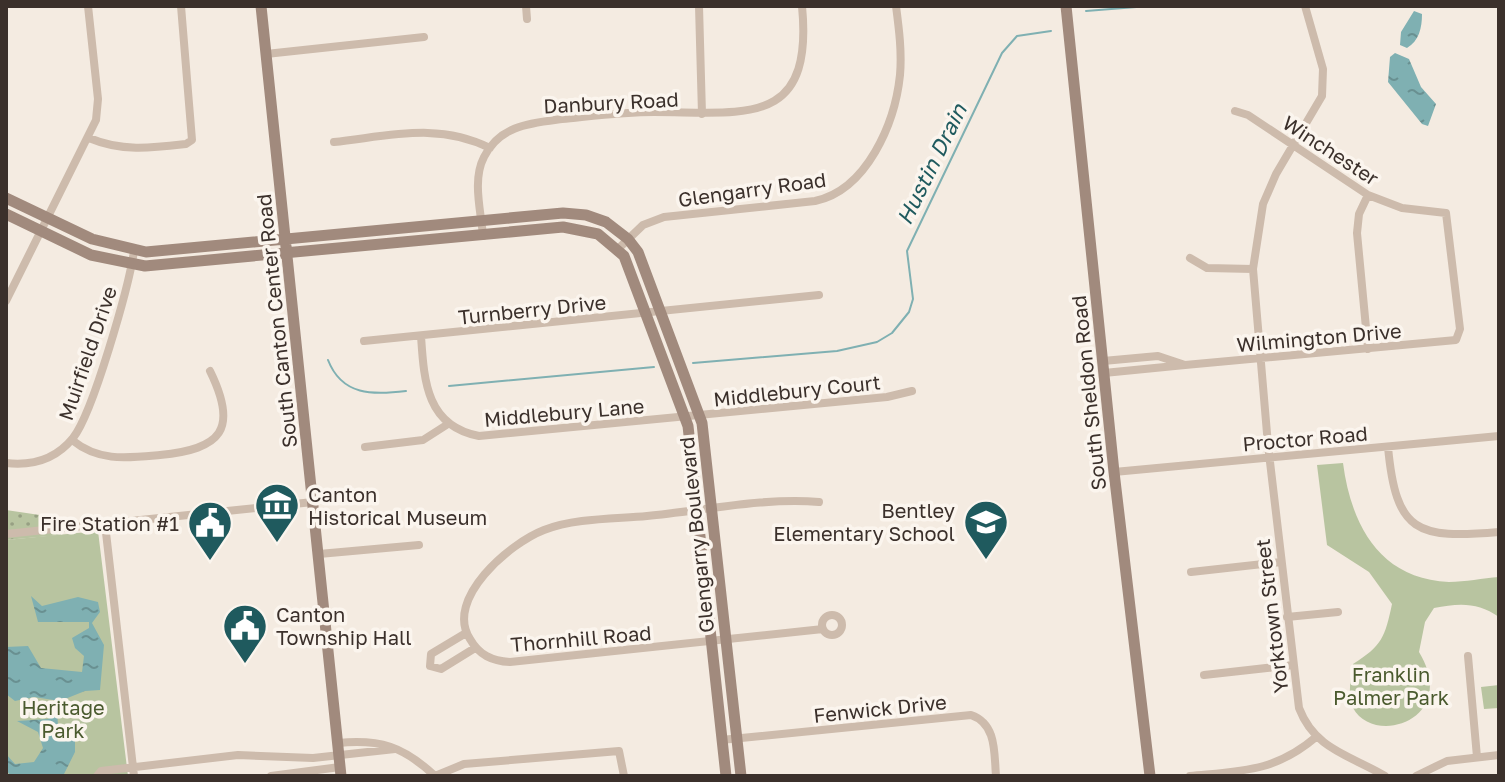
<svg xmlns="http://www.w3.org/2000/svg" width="1505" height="782" font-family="'Golos Text',sans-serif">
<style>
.grass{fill:url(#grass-dots)}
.park{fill:#b8c4a0}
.water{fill:url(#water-ripples)}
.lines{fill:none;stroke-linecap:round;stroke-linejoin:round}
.stream{stroke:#7fb0b2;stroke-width:2}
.street{stroke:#cdbbac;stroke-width:8}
.secondary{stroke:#a18a7d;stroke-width:11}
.labels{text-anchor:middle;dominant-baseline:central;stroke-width:7;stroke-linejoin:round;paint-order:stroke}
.street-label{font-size:20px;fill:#3b302b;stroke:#fbf5ee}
.poi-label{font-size:20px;fill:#3b302b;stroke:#fbf5ee;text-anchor:start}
.park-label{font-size:20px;fill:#4a5a2e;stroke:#fbf5ee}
.water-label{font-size:22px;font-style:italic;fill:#1f5a5e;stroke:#fbf5ee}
</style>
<defs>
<pattern id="grass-dots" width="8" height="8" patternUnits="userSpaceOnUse" patternTransform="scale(2)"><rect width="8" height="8" fill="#b8c4a0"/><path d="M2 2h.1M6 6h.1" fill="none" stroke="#97a083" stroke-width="1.8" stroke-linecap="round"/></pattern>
<pattern id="water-ripples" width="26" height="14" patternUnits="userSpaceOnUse" patternTransform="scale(2)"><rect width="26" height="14" fill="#7fb0b2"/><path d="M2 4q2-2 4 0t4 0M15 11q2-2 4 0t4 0" fill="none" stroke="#699091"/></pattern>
</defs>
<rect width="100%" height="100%" fill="#f4ebe1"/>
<path class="grass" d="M6,510L60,518L61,535L6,540Z"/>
<path class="park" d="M1343,463C1351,524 1379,579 1449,582C1465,582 1483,578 1499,577V617C1478,602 1459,603 1434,608L1425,622L1419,652C1460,720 1374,747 1353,708C1347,695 1351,678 1353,664C1382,646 1385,637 1392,604L1369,572L1327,545L1317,465Z
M98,531L128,776H6V540Z
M1499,685V708L1484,709L1481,687Z"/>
<path class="water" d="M1414,11L1422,14C1422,28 1419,41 1407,48L1400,45L1401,32Z
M1395,53L1409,59L1421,87L1436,104L1428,126L1422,124L1388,82L1390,57Z
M31,596L42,606L78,597L98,602L100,612L92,623L104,645L100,690L85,691L60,701L34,697L15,701L6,694V647L28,646L41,668L82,672L84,656L75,648L72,638L89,628V622H38Z
M57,710L58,725L75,739V752L63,776H11L6,770V754L15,764L34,762L43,748L38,732L17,721L48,719Z"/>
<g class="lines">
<path class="stream" d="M1086,11L1149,6
M328,360C342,396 373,395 406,391
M693,363L837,351L877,342L892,333L909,312L913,299L907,251L1002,53L1017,36L1051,31
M449,386L654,367"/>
<path class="street" d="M526,6L527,19
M699,6L702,114
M1305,6L1323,69L1322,96L1276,174L1263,204L1253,269L1268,445L1299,708C1315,750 1350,755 1385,776
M266,54L424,37
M89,138C122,152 152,148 186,144L192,140L181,6
M334,142C390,136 438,122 490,148
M1368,195L1359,214L1357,233L1368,349
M483,236C481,211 472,180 484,157C500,125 531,123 562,119C593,116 623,112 654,112C743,112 814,129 802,6
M618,249L643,225L664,217L815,201C867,190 895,123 900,75C902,52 899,29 896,6
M1190,258L1207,268L1253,269
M6,301L96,120L98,99L88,6
M421,336C424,380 426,426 479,436L887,397L912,391
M364,341L819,295
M1103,361L1158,356L1185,365L1104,373
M1185,365L1456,340L1460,329L1446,213L1402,208L1368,195L1248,115L1235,111
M72,440C99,462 127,458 160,455C221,449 239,430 210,371
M365,447L423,440L448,424
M1388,447C1396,533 1417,539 1499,532
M6,463C32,466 56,459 73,438C93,413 129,286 134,251
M1114,472L1499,436
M819,502C766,497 701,511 647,516C614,519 575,518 544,530C510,543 444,599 470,639C479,655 492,661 510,662L823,629
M105,524L134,776
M6,534L313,502
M319,554L419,545
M1191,572L1281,562
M822 625a10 10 0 1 1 20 0a10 10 0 1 1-20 0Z
M1287,617L1338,612
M466,633L431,654L430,666L441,669L475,648
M1468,656L1477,757
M1204,675L1293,665
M721,740L971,715C997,724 994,753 996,776
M338,743C380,739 403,746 435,776
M97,776L101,771L238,755L313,758L395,749
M271,776L340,767
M435,776L464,764L619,751L624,776
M1190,776C1241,771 1275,772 1316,737
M1416,776L1447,761L1499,755"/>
<path class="secondary" d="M261,6L341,776
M1066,6L1114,472L1150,776
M6,198L92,239L146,252L563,213L586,215L606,222L628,239L638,252L702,423L741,776
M6,214L91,255L145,266L563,227L598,234L624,256L688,426L726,776"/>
</g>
<defs>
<g id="museum-pin" transform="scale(2.3)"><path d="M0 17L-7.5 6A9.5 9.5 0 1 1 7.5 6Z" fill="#1f5a5e" stroke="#fbf5ee"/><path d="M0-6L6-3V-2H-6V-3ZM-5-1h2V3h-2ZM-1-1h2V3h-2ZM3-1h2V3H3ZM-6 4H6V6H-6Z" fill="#fff"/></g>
<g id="school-pin" transform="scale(2.3)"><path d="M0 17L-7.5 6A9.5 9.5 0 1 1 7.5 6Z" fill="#1f5a5e" stroke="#fbf5ee"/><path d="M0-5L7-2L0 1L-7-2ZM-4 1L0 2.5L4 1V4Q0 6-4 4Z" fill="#fff"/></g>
<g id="civic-pin" transform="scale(2.3)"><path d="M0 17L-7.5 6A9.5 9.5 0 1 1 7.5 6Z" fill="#1f5a5e" stroke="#fbf5ee"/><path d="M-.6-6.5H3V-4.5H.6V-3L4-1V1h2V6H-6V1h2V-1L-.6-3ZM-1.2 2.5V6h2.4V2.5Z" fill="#fff"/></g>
</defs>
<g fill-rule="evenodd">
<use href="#museum-pin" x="277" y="505"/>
<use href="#school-pin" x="986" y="522"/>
<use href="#civic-pin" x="210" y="523"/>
<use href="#civic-pin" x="245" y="626"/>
</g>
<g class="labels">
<g class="street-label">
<text transform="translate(611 102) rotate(-3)">Danbury Road</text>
<text transform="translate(1331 150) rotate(33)">Winchester</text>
<text transform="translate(752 189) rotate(-8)">Glengarry Road</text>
<text transform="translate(532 309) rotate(-6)">Turnberry Drive</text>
<text transform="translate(276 321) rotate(-96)">South Canton Center Road</text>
<text transform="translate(1319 337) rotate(-5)">Wilmington Drive</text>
<text transform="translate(87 353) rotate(-71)">Muirfield Drive</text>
<text transform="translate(797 390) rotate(-6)">Middlebury Court</text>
<text transform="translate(1088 393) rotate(-96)">South Sheldon Road</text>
<text transform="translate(564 412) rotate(-5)">Middlebury Lane</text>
<text transform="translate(1305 438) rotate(-5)">Proctor Road</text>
<text transform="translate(696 535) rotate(-96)">Glengarry Boulevard</text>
<text transform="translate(1271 616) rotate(-97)">Yorktown Street</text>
<text transform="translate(581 638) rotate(-5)">Thornhill Road</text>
<text transform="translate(880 708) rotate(-6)">Fenwick Drive</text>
</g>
<g class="poi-label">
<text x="308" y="494">Canton<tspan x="308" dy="23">Historical Museum</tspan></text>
<text x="955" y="510" text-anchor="end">Bentley<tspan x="955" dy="23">Elementary School</tspan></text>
<text x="179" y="523" text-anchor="end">Fire Station #1</text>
<text x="276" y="614">Canton<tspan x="276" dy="23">Township Hall</tspan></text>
</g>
<g class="park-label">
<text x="1391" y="674">Franklin<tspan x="1391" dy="23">Palmer Park</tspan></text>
<text x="63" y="707">Heritage<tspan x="63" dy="23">Park</tspan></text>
</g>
<g class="water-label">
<text transform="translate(931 164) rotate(-64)">Hustin Drain</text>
</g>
</g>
<rect width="1505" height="782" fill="none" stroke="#3b302b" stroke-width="16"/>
</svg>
